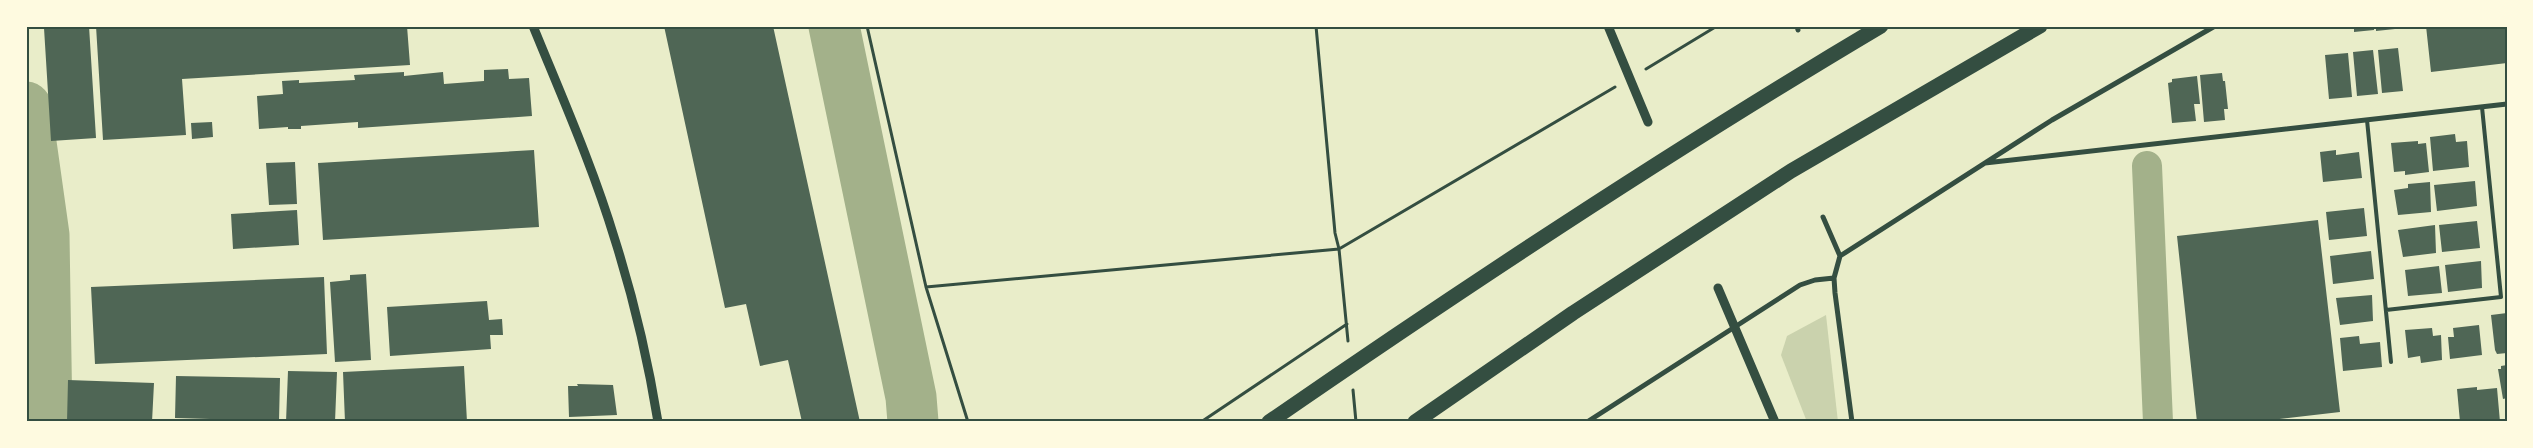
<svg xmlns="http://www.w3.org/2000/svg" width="2533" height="448" font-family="Ubuntu,sans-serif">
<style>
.green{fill:#cad2ad}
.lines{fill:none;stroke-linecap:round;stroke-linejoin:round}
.stream{stroke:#a3b18a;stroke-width:9}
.canal{stroke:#a3b18a;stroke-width:30}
.river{stroke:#a3b18a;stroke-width:51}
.building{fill:#4f6655}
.path{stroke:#344e41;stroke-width:3}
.service{stroke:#344e41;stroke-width:4}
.minor{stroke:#344e41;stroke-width:5}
.tertiary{stroke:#344e41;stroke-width:9}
.motorway{stroke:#344e41;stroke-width:15}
.neatline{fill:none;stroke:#344e41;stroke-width:2}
</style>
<rect width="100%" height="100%" fill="#e9edc9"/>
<path class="green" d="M1826,315L1838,422H1807L1781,355L1787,336Z"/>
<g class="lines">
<path class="stream" d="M912,407L924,422"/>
<path class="canal" d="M2147,166L2158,422"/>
<path class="river" d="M834,26L911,397L913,422
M26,107L44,235L47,422"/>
</g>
<path class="building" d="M89,26L96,138L51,141L44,28Z
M96,26H407L410,65L182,79L186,135L103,140Z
M664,26H773L860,422H802L788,360L760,366L746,304L725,308Z
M2354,26H2374V30L2354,32Z
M2376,26H2395V29L2376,31Z
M2426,26H2507V63L2431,72Z
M2398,48L2403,91L2382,93L2378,50Z
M2373,50L2378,94L2357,96L2353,52Z
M2348,53L2352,97L2329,99L2325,55Z
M508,69L509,79L529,78L532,116L358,128V122L301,126V129H288V127L259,129L257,96L283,94L282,81L299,80V83L355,80L354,75L404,72V76L443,72L444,84L484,81V70Z
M2222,73L2223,81H2225L2228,109H2224L2225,120L2204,122L2200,75Z
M2197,76L2200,104H2194L2196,121L2172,123L2168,83L2172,82V79Z
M212,122L213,137L192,139L191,123Z
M2455,134L2456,142L2467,141L2469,167L2433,171L2430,137Z
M2418,141V144L2426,143L2429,172L2405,175V171L2394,172L2391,143Z
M534,150L539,227L323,240L318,163Z
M2336,150V155L2359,152L2362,178L2323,182L2320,152Z
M295,162L297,204L269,205L266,163Z
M2475,181L2477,206L2437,211L2434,185Z
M2430,182L2431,212L2398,215L2394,190L2408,188V184Z
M2364,208L2367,236L2329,240L2326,212Z
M297,210L299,245L233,249L231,214Z
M2318,220L2340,412L2254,422H2197L2177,236Z
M2477,221L2480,248L2442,252L2439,225Z
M2435,225L2436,253L2403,257L2398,230Z
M2371,251L2374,279L2333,284L2330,256Z
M2481,261L2482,288L2448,292L2445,265Z
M2439,266L2442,293L2408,296L2405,270Z
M366,274L371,360L335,362L330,282L350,280V275Z
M324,277L327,354L95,364L91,287Z
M2372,295L2373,321L2340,325L2336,298Z
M487,301L489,320L502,319L503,335H490L491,349L390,356L387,307Z
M2507,313V353L2497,354L2495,350L2491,315Z
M2479,325L2482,355L2450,359L2448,337H2454L2453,328Z
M2432,328L2433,336L2441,335L2442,360L2421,363L2420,356L2408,358L2405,330Z
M2359,336L2360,344L2380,342L2382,367L2343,371L2340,338Z
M2507,365V398L2503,399L2498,369H2501V366Z
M464,366L467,422H345L343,372Z
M288,371L337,372L335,422H286Z
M176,376L280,378L279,421L210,422V419L175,418Z
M68,380L154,383L152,422H67Z
M577,384L613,385L617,415L569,417L568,386H578Z
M2477,387V390L2497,388L2500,422H2460L2457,389Z"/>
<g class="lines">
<path class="path" d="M867,26L926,287L968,422
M1316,26L1335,233L1339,249L1348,341
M1646,69L1717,26
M926,287L1339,249L1615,87
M1353,390L1356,422
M1201,422L1347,324"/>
<path class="service" d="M2367,120L2391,362
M2386,310L2501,297L2482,107"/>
<path class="minor" d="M1797,26L1798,30
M1985,163L2507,104
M1823,217L1840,256L1834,278L1835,293L1852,422
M1840,256L2052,120L2215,26
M1587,422L1800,285L1815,280L1834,278"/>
<path class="tertiary" d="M533,26C562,97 593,167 615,240C634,300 648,360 658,422
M1608,26L1648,122
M1718,288L1775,422"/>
<path class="motorway" d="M1269,422C1469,284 1672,150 1881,26
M1415,422L1573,313L1791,171L2040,26"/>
</g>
<rect width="2533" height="448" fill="none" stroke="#fefae0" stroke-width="55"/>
<rect x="28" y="28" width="2478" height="392" class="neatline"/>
</svg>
